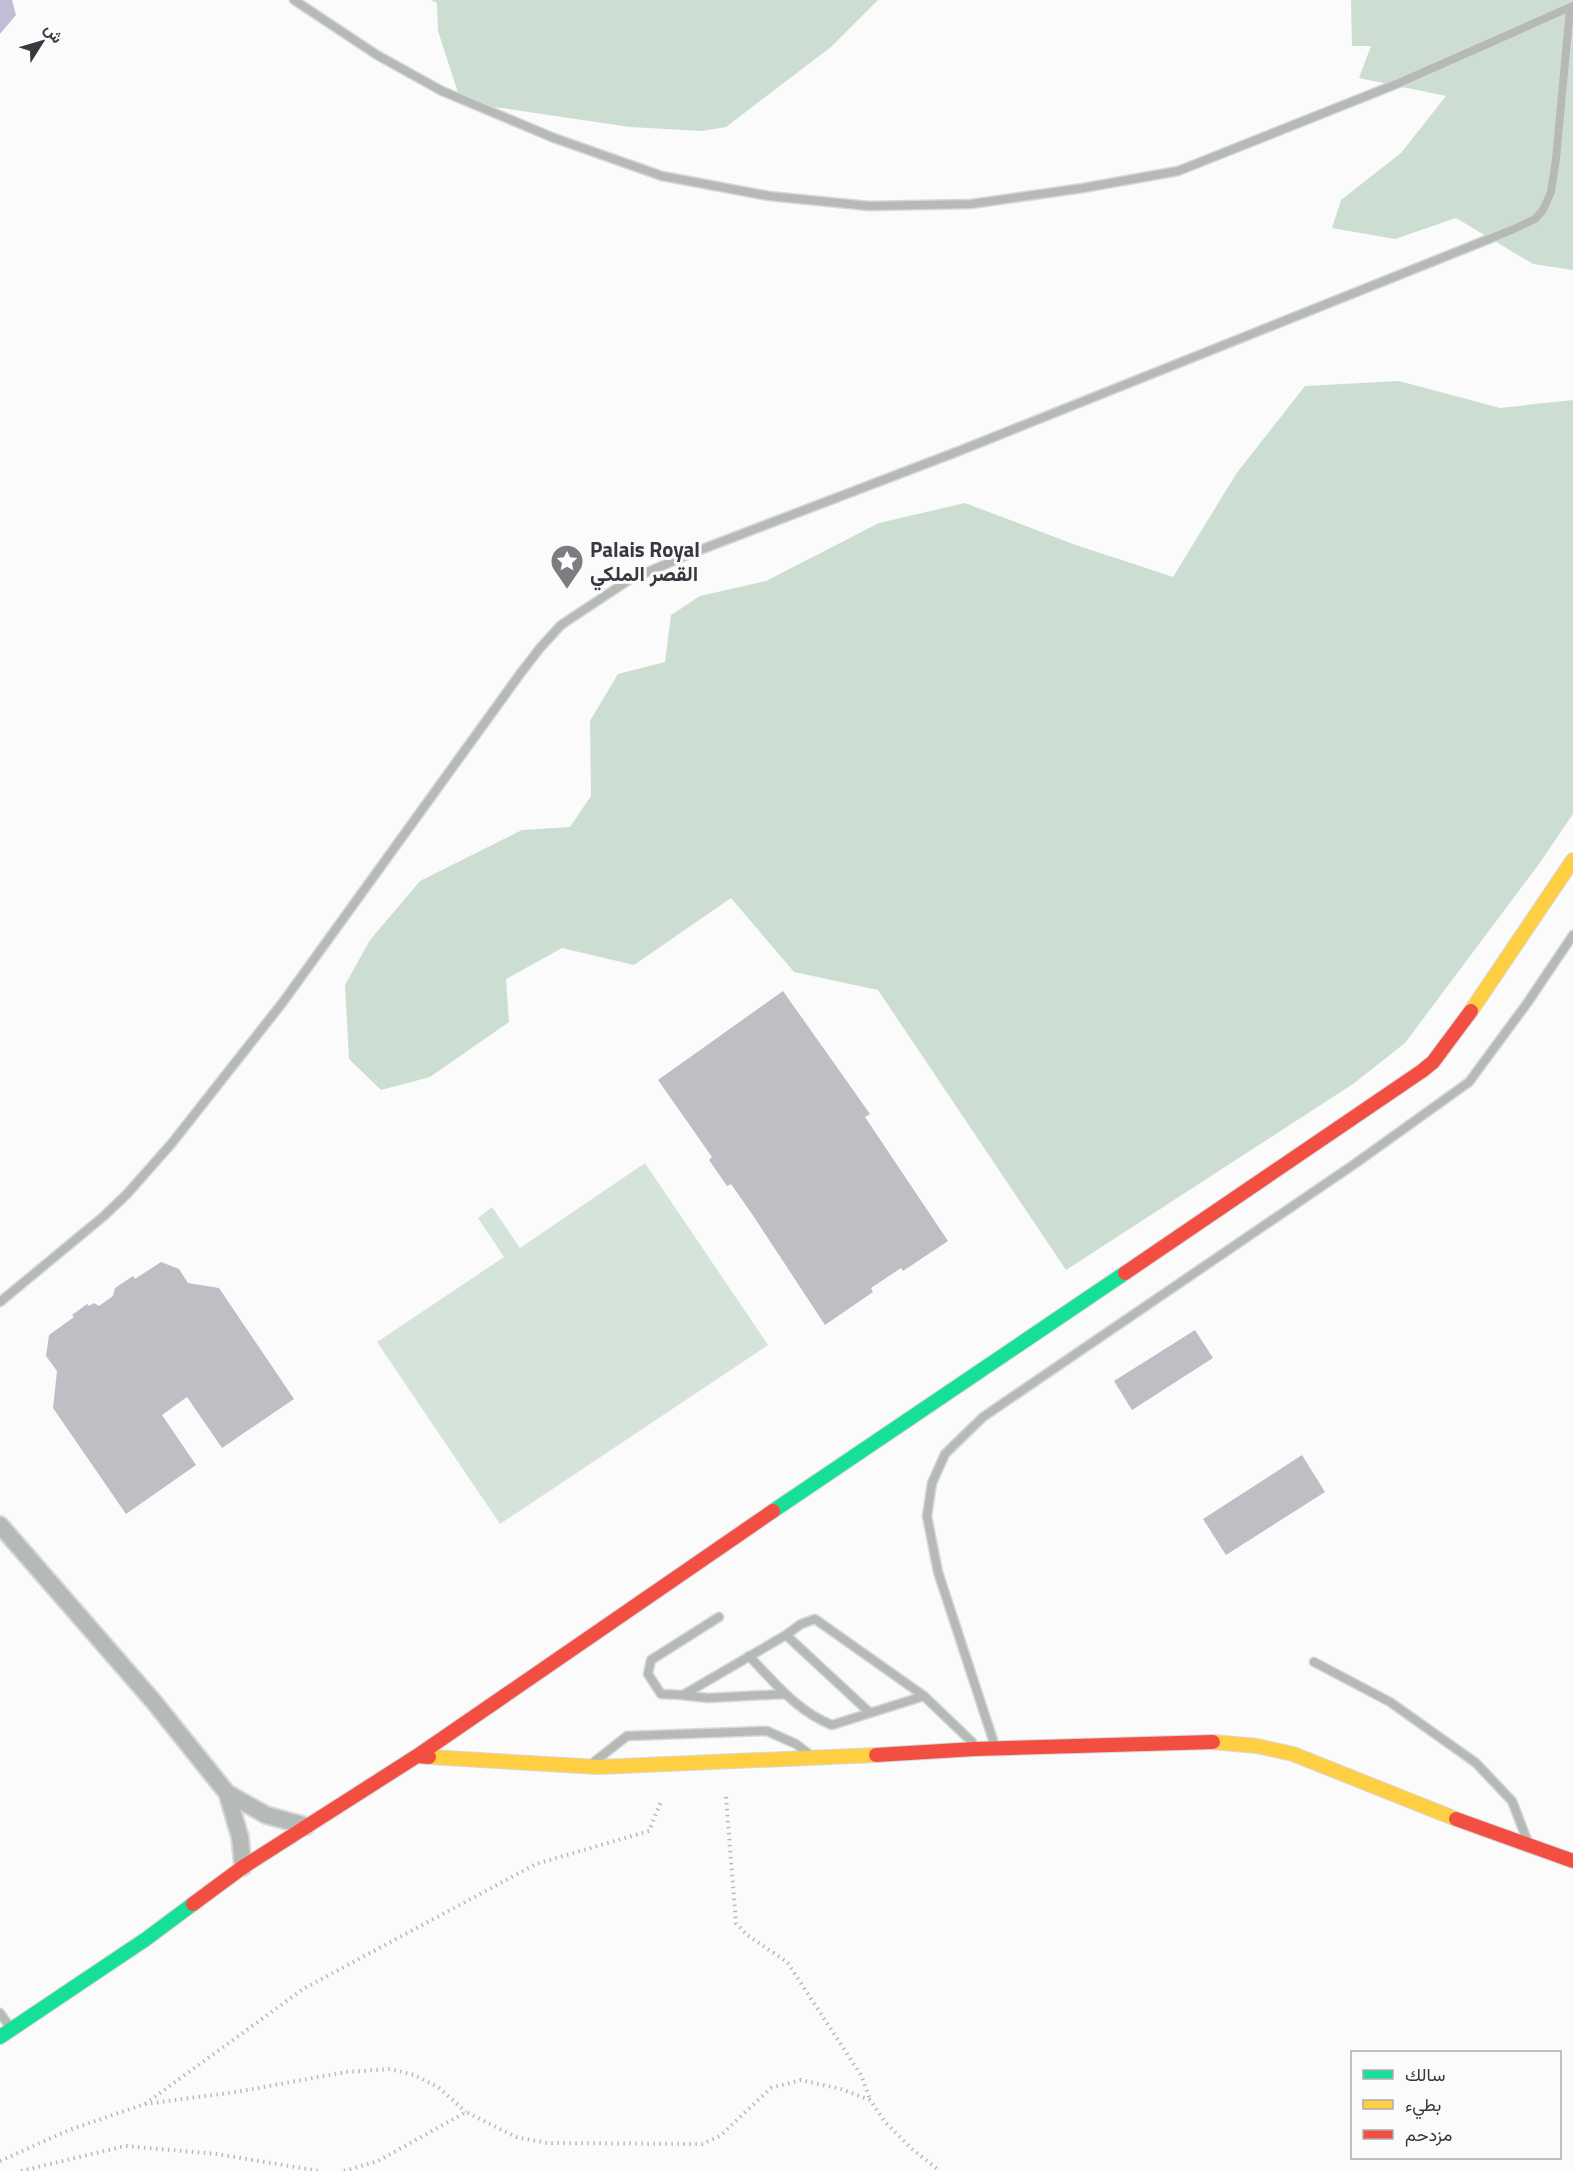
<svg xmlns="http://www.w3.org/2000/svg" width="1573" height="2171" font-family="'Titillium Web',Vazirmatn,sans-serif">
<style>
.green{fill:#d4e4da}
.forest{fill:#cbded1}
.water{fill:#c2bdd4}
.building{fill:#c0bec5}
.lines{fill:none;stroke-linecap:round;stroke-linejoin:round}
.lane-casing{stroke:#d8d8d9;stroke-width:11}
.street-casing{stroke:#d8d8d9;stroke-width:20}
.fast-casing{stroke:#d8d8d9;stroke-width:16}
.slow-casing{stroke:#d8d8d9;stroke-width:16}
.jam-casing{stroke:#d8d8d9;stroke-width:16}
.path{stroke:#b8bab9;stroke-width:4;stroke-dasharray:1.5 4.5;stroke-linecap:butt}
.lane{stroke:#b6bab7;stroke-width:8}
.street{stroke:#b6bab7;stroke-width:16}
.fast{stroke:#16e098;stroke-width:14}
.slow{stroke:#ffcf43;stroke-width:14}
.jam{stroke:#f24e42;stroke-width:14}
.labels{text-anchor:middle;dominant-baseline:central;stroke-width:6;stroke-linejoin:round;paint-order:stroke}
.poi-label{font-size:21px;font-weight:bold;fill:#393740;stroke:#fbfbfb;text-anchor:start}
</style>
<rect width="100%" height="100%" fill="#fbfbfb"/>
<path class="green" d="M645,1163L768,1345L500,1524L377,1342L504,1257L478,1218L492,1207L520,1248Z"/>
<path class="forest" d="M431,0H878L831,47L726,127L702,131L630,127L461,102L438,31L437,3Z
M1351,0H1573V270L1533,264L1456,218L1395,239L1332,228L1341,200L1401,153L1446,96L1359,78L1371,46H1352Z
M1399,381L1500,408L1573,400V814L1539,864L1405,1043L1353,1084L1066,1270L878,990L794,972L731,898L634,965L562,948L506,979L509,1022L430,1077L381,1090L349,1059L345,985L370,940L420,881L522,830L570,827L591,796L590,721L618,674L665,662L671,615L700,596L766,581L879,523L965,503L1073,544L1173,577L1236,474L1305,386Z"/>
<path class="water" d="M0,0H12L16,15L0,34Z"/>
<path class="building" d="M783,991L870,1114L865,1117L948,1241L903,1271L901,1268L871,1288L873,1292L825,1325L752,1214L731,1184L727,1186L709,1160L712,1157L658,1080Z
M161,1262L179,1269L188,1283L219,1288L294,1399L222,1448L187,1397L162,1415L196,1465L126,1514L53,1408L57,1371L46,1356L49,1335L74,1317L72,1315L87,1304L89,1306L94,1303L99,1306L113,1296L115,1288L133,1276L135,1279Z
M1195,1330L1213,1358L1132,1410L1114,1381Z
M1302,1455L1325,1492L1226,1555L1203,1519Z"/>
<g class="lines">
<g class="lane-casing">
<path id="lane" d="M294,0L377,55L442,91L554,138L662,176L769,196L869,206L971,204L1083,188L1178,171L1399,83L1573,6
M0,1302L104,1216L127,1194L172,1143L283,1002L520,674L540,648L561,625L629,580L692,553L959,451L1514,229L1535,219L1543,210L1551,192L1556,159L1570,8
M719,1617L651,1660L648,1674L661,1694L683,1695L786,1635L801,1624L815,1619L924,1696L972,1742L974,1746
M786,1635L869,1712
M749,1656C774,1682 798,1712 832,1725L924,1696
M1314,1662L1390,1702L1476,1763L1512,1801L1527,1840
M680,1695L708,1698L785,1694
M995,1746L938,1572L927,1516L932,1483L945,1454L983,1417L1356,1163L1469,1082L1528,1002L1573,935
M594,1762L627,1736L767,1731L796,1744L809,1754
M0,2013L10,2027"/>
</g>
<g class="street-casing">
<path id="street" d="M0,1525L154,1702L227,1793L266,1815L306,1826
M227,1793L240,1837L243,1867"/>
</g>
<g class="fast-casing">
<path id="fast" d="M773,1511L1125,1273
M0,2037L146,1939L193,1904"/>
</g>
<g class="slow-casing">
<path id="slow" d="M1471,1011L1573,860
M1213,1742L1257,1746L1293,1754L1456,1819
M429,1757L599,1767L876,1755"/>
</g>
<g class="jam-casing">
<path id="jam" d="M1125,1273L1422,1071L1433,1062L1471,1011
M876,1755L975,1749L1213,1742
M417,1756L773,1511
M1456,1819L1573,1861
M193,1904L243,1867L417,1756L429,1757"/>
</g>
<path class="path" d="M726,1797L736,1923L747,1935L787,1962L861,2075L870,2099
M145,2104L303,1989L536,1864L649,1831L662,1799
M0,2161L69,2130L145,2104L236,2092L346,2072L390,2069L414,2075L438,2087L466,2112
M21,2171L125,2146L217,2154L319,2171
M344,2171L378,2161L466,2112L516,2137L547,2143L702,2144L720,2136L771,2088L801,2080L841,2089L870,2100L885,2122L912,2149L940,2171"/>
<use href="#lane" class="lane"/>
<use href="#street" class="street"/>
<use href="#fast" class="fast"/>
<use href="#slow" class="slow"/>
<use href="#jam" class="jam"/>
</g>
<defs>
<g id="sight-pin" transform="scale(1.725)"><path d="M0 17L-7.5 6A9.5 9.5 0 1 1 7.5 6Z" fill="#7d7c81" stroke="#fbfbfb"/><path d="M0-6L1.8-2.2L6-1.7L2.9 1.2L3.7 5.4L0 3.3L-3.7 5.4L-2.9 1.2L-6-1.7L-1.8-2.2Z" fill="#fff"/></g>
</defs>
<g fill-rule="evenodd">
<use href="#sight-pin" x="567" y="561"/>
</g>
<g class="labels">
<g class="poi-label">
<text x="590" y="549">Palais Royal<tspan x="590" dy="24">القصر الملكي</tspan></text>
</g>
</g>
<rect x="1351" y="2051" width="210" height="108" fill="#fbfbfb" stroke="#adadb0" stroke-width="1.5"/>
<rect x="1363" y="2070" width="30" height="9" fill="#16e098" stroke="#adadb0" stroke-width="1.5"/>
<text x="1405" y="2081" font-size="18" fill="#393740">سالك</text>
<rect x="1363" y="2100" width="30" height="9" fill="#ffcf43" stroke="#adadb0" stroke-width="1.5"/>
<text x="1405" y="2111" font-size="18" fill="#393740">بطيء</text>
<rect x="1363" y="2130" width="30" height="9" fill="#f24e42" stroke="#adadb0" stroke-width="1.5"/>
<text x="1405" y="2141" font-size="18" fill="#393740">مزدحم</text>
<g transform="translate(42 42) rotate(53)" stroke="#fbfbfb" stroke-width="4.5" paint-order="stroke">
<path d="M0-4.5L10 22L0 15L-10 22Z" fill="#393740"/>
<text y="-9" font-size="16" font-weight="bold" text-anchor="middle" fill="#393740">ش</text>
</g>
</svg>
